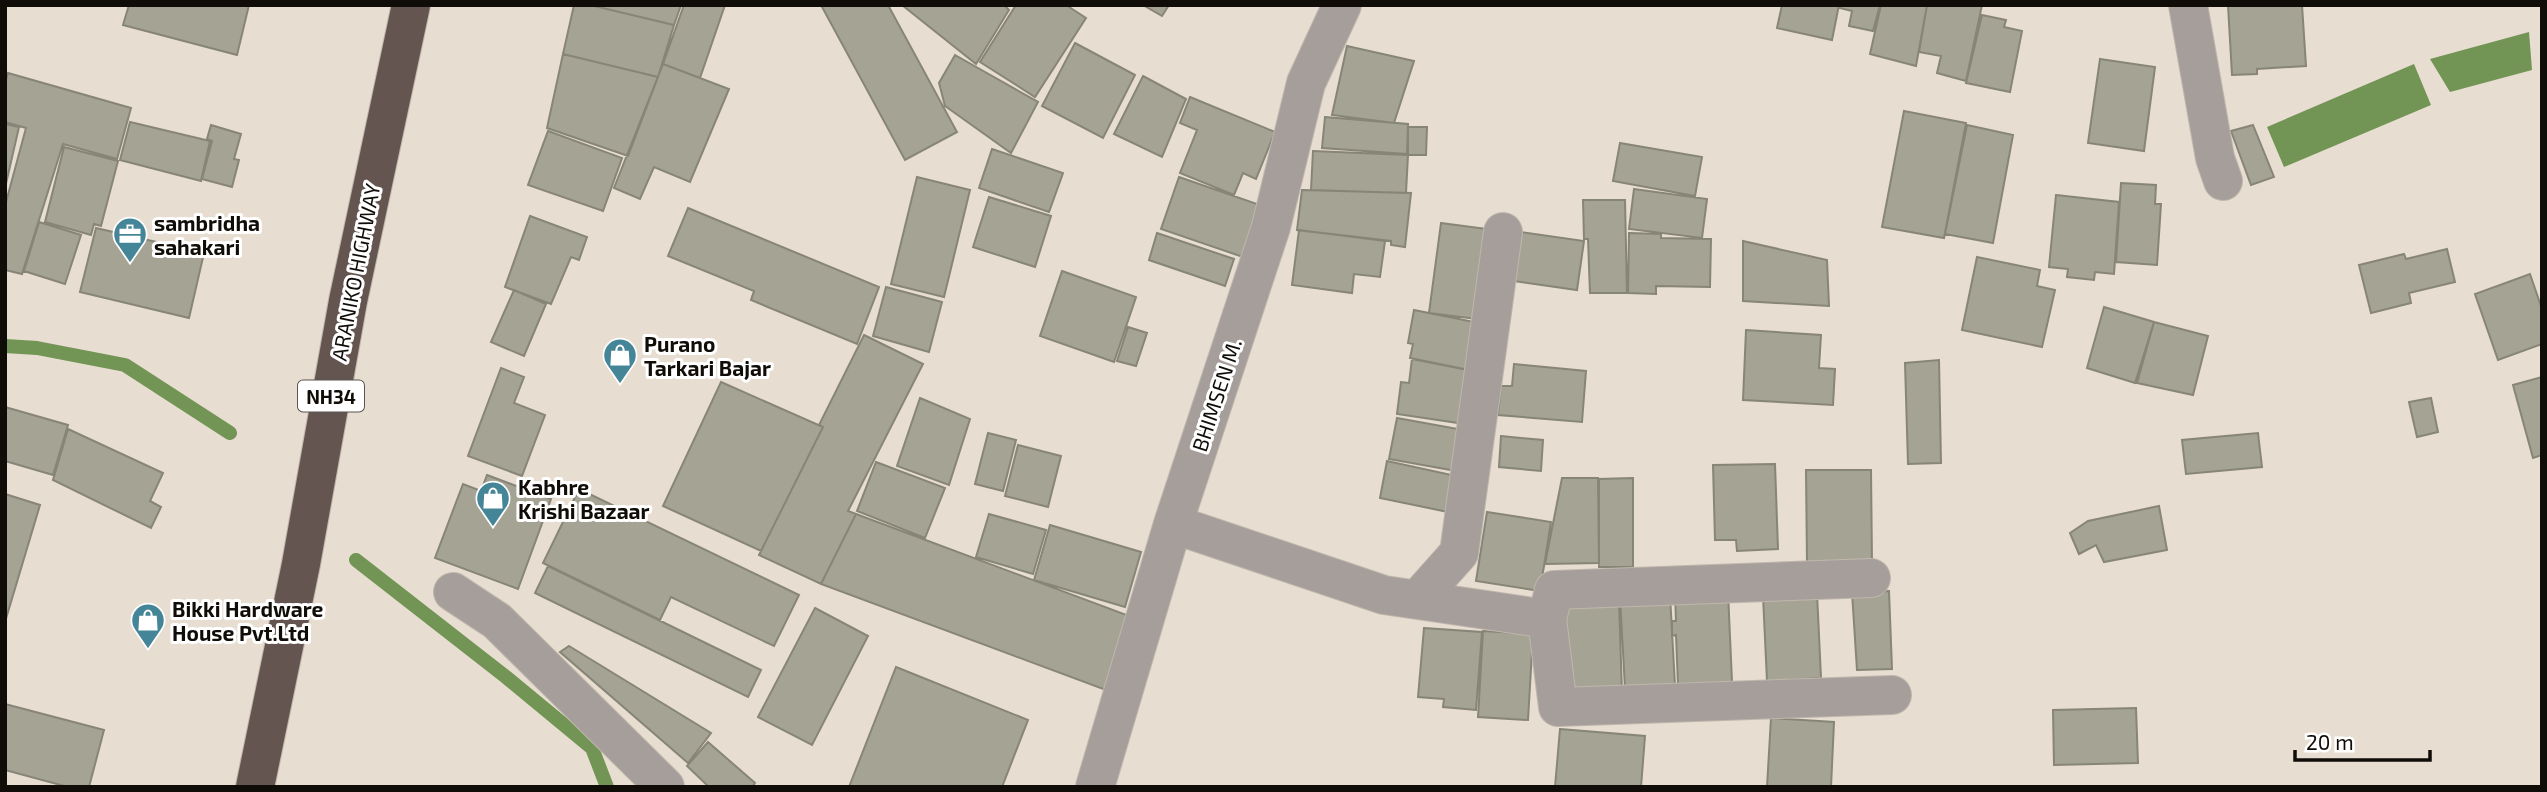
<svg xmlns="http://www.w3.org/2000/svg" width="2547" height="792" font-family="'Exo 2',sans-serif">
<style>
.water{fill:#729455}
.lines{fill:none;stroke-linecap:round;stroke-linejoin:round}
.stream{stroke:#729455;stroke-width:14}
.building{fill:#a5a394;stroke:#878577;stroke-width:2}
.street-casing{stroke:#c0b7ac;stroke-width:40}
.highway-casing{stroke:#c0b7ac;stroke-width:40}
.street{stroke:#a59e9b;stroke-width:38}
.highway{stroke:#645550;stroke-width:38}
.labels{text-anchor:middle;dominant-baseline:central;stroke-width:6;stroke-linejoin:round;paint-order:stroke}
.shield{fill:#fff;stroke:#585552;stroke-width:2}
.shield-label{font-size:19px;font-weight:bold;fill:#100c08}
.poi-label{font-size:21px;font-weight:bold;fill:#100c08;stroke:#fff;text-anchor:start}
.street-label{font-size:21px;fill:#100c08;stroke:#fff}
</style>
<rect width="100%" height="100%" fill="#e7ddd0"/>
<path class="water" d="M2529,32L2532,70L2450,92L2430,59Z
M2414,64L2431,105L2284,167L2267,127Z"/>
<g class="lines">
<path class="stream" d="M5,346L37,348L125,365L230,433
M356,560L506,677L592,748L607,787"/>
</g>
<path class="building" d="M129,5H249L237,55L123,25Z
M574,5H590L674,25L658,77L563,54Z
M590,5H681L674,25Z
M684,5H725L700,78L663,64Z
M821,5H888L957,132L905,160Z
M902,5H1004L1009,10L976,64Z
M1016,5H1066L1086,18L1035,97L980,62Z
M1143,5H1169L1162,16Z
M1782,5H1839L1832,40L1777,28Z
M1841,5H1880L1873,31L1849,26L1852,11L1840,8Z
M1881,5H1927L1916,66L1870,54Z
M1927,5H1982L1966,81L1937,73L1941,56L1919,52Z
M2228,5H2302L2306,66L2257,69V74L2232,75Z
M1982,15L2006,20L2004,27L2022,31L2010,92L1966,83Z
M1075,43L1135,75L1103,138L1042,106Z
M1347,46L1414,61L1394,123L1332,115Z
M563,54L658,77L628,156L547,128Z
M955,55L1038,102L1011,153L945,106L939,83Z
M2100,59L2155,67L2144,151L2088,143Z
M663,64L729,89L690,182L654,167L640,199L614,188Z
M8,73L131,108L117,159L63,144L22,274L5,270V206L26,128L5,122V83Z
M1143,76L1186,99L1162,157L1114,134Z
M1190,97L1275,132L1256,179L1243,173L1234,195L1180,173L1197,130L1180,123Z
M1904,111L1966,123L1944,238L1882,227Z
M1325,117L1408,124L1407,154L1322,148Z
M130,122L210,141L201,181L120,160Z
M5,124L19,127L5,188Z
M211,125L241,134L234,159L239,160L232,187L202,179L212,141L207,139Z
M1967,125L2013,135L1993,243L1945,234Z
M2253,125L2274,177L2251,185L2231,131Z
M1408,127H1427L1426,155H1408Z
M548,131L622,158L603,211L528,185Z
M1620,143L1702,157L1695,196L1613,181Z
M64,147L118,161L101,226L94,224L91,235L45,222Z
M992,149L1063,173L1049,212L979,188Z
M1313,151L1408,155L1406,193L1311,190Z
M917,177L970,190L944,297L891,284Z
M1179,177L1260,205L1243,257L1161,229Z
M2121,183L2156,185L2155,204H2161L2157,265L2116,262Z
M1634,189L1707,199L1702,238L1629,229Z
M1302,190L1411,193L1405,247L1391,245V241L1297,230Z
M2056,195L2119,202L2114,274L2095,272L2094,280L2067,277L2068,269L2049,267Z
M989,197L1051,216L1035,267L973,247Z
M1583,200H1625L1627,293H1590L1588,239H1584Z
M688,208L879,287L857,344L751,300L754,291L668,256Z
M530,216L587,237L579,260L571,257L551,304L505,287Z
M39,222L81,235L65,284L24,271Z
M1441,223L1495,230L1484,320L1429,313Z
M96,228L204,253L189,318L80,292Z
M1299,230L1385,241L1380,277L1354,274L1352,293L1292,285Z
M1520,232L1584,241L1577,290L1513,281Z
M1157,233L1234,259L1225,286L1149,260Z
M1629,233L1661,234V238L1711,239L1710,287L1656,286V294L1628,293Z
M1743,241L1827,260L1829,306L1743,301Z
M2447,249L2455,282L2409,293L2411,303L2371,313L2359,265L2404,254L2406,259Z
M1977,257L2040,270L2037,286L2055,290L2042,347L1962,330Z
M1062,271L1136,297L1114,362L1040,336Z
M2530,274L2542,309V344L2498,360L2475,294Z
M886,287L942,302L929,352L873,336Z
M514,290L546,304L524,356L491,342Z
M2104,307L2154,322L2135,383L2087,368Z
M1414,310L1484,324L1474,371L1410,358L1413,344L1408,343Z
M2154,322L2208,336L2193,395L2137,383Z
M1128,327L1147,333L1136,366L1117,361Z
M1746,330L1821,335L1819,368L1835,369L1833,405L1743,400Z
M864,335L923,364L848,511L856,514L821,584L759,555L823,427L819,425Z
M1412,359L1473,371L1465,424L1397,414L1401,382L1409,383Z
M1939,360L1941,463L1908,464L1905,363Z
M1514,364L1586,371L1582,422L1498,415L1501,386H1512Z
M501,368L524,377L514,403L545,415L522,476L468,456Z
M2542,377V455L2533,458L2513,385Z
M721,382L823,427L761,551L663,506Z
M920,398L970,419L949,485L897,466Z
M2431,398L2438,432L2417,437L2409,402Z
M5,407L68,425L53,475L5,461Z
M1397,418L1469,431L1462,472L1389,459Z
M68,429L163,473L150,501L161,507L151,528L53,480Z
M988,433L1016,440L1003,491L975,484Z
M2258,433L2262,467L2186,474L2182,440Z
M1501,436L1543,440L1541,471L1499,467Z
M1018,445L1061,456L1048,507L1005,496Z
M1387,461L1456,476L1448,512L1380,498Z
M876,462L945,488L925,538L857,511Z
M1775,464L1778,549L1737,551L1736,540H1715L1713,465Z
M1806,470H1871L1872,563H1807Z
M487,475L551,499L518,589L435,558L463,484L481,491Z
M1562,478H1598L1599,563L1545,564Z
M1633,478V567H1599V479Z
M579,489L799,595L774,646L671,597L660,620L543,563Z
M5,494L40,505L5,622Z
M2159,506L2167,550L2104,562L2096,545L2079,554L2070,533L2088,521Z
M1487,512L1551,522L1540,591L1476,581Z
M856,514L1140,620L1114,693L821,584Z
M989,514L1046,530L1033,574L976,557Z
M1050,525L1141,552L1125,607L1034,580Z
M548,566L761,670L748,697L535,593Z
M1889,591L1892,669L1857,670L1852,592Z
M1728,592L1732,682L1678,684L1676,635L1672,636V621H1676L1675,594Z
M1817,593L1821,678L1767,681L1763,596Z
M1670,595L1675,686L1625,688L1620,598Z
M1563,600L1619,601L1622,693L1566,694Z
M815,608L868,636L812,745L758,717Z
M1424,628L1482,632L1476,710L1443,707L1444,699L1418,697Z
M1483,631L1533,634L1528,720L1478,717Z
M569,646L711,733L688,763L560,652Z
M896,667L1028,720L1002,787H849Z
M5,704L104,730L89,787H68L5,770Z
M2136,708L2138,763L2054,765L2053,710Z
M1771,718L1834,722L1831,787H1767Z
M1560,729L1645,736L1641,787H1555Z
M708,742L755,783L752,787H709L687,766Z"/>
<g class="lines">
<g class="street-casing">
<path id="street" d="M2188,5L2215,158L2223,181
M1173,524L1384,595L1547,619L1558,707L1892,695
M453,592L497,621L665,787
M1418,599L1459,553L1503,232
M1547,619L1554,590L1871,578
M1095,787L1173,524L1271,227L1306,83L1342,5"/>
</g>
<g class="highway-casing">
<path id="highway" d="M255,787L301,564L348,301L411,5"/>
</g>
<use href="#street" class="street"/>
<use href="#highway" class="highway"/>
</g>
<defs>
<g id="office-pin" transform="scale(1.75)"><path d="M0 17L-7.5 6A9.5 9.5 0 1 1 7.5 6Z" fill="#458598" stroke="#fff"/><path d="M-6-3h4V-5.5h4V-3h4V5H-6ZM-1-4.5V-3h2v-1.5ZM-6 0V1H6V0Z" fill="#fff"/></g>
<g id="shop-pin" transform="scale(1.75)"><path d="M0 17L-7.5 6A9.5 9.5 0 1 1 7.5 6Z" fill="#458598" stroke="#fff"/><path d="M-5-2.5h2.3a2.7 3.5 0 0 1 5.4 0H5L5.5 6h-11ZM-1.5-2.5h3a1.5 2.3 0 0 0-3 0Z" fill="#fff"/></g>
</defs>
<g fill-rule="evenodd">
<use href="#office-pin" x="130" y="234"/>
<use href="#shop-pin" x="620" y="355"/>
<use href="#shop-pin" x="493" y="498"/>
<use href="#shop-pin" x="148" y="620"/>
</g>
<g class="labels">
<rect class="shield" x="298" y="380.5" width="66" height="31" rx="5"/>
<g class="shield-label">
<text x="331" y="396">NH34</text>
</g>
<g class="poi-label">
<text x="154" y="222">sambridha<tspan x="154" dy="24">sahakari</tspan></text>
<text x="644" y="343">Purano<tspan x="644" dy="24">Tarkari Bajar</tspan></text>
<text x="518" y="486">Kabhre<tspan x="518" dy="24">Krishi Bazaar</tspan></text>
<text x="172" y="608">Bikki Hardware<tspan x="172" dy="24">House Pvt.Ltd</tspan></text>
</g>
<g class="street-label">
<text transform="translate(355 272) rotate(-79)">ARANIKO HIGHWAY</text>
<text transform="translate(1216 395) rotate(-72)">BHIMSEN M.</text>
</g>
</g>
<rect width="2547" height="792" fill="none" stroke="#100c08" stroke-width="14"/>
<path d="M2295 750v10h135v-10" fill="none" stroke="#100c08" stroke-width="3.5"/>
<text x="2306" y="750" font-size="21" fill="#100c08" stroke="#ffffff" stroke-width="5" paint-order="stroke">20 m</text>
</svg>
